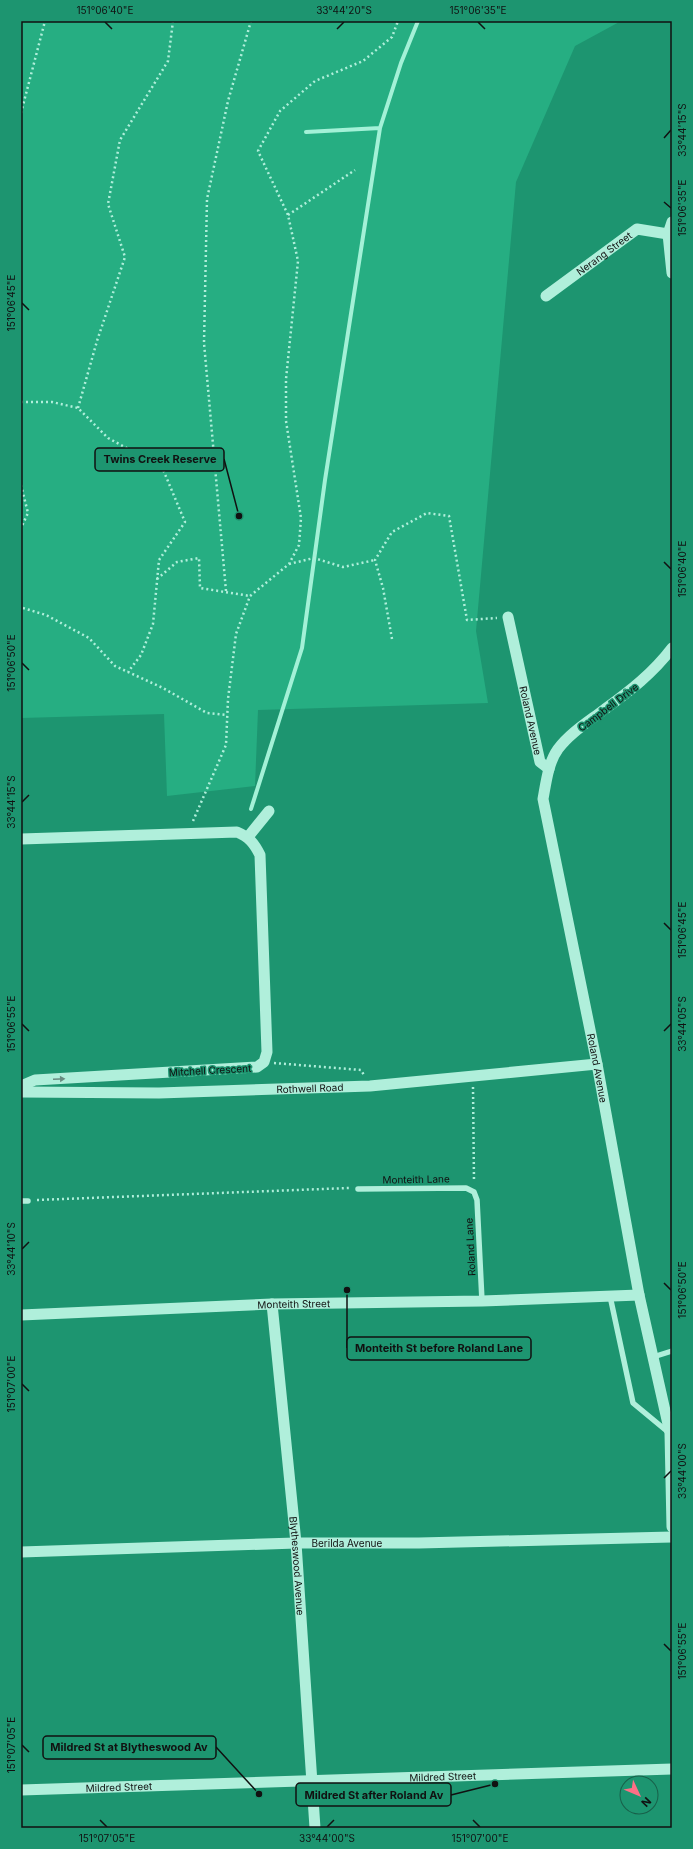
<svg xmlns="http://www.w3.org/2000/svg" width="693" height="1849" font-family="Inter,sans-serif">
<style>
.green{fill:#26ae82}
.lines{fill:none;stroke-linecap:round;stroke-linejoin:round}
.stream{stroke:#a3f1d7;stroke-width:4}
.path{stroke:#b0efdb;stroke-width:2.5;stroke-dasharray:2 3;stroke-linecap:butt}
.lane{stroke:#b0efdb;stroke-width:5.5}
.street{stroke:#b0efdb;stroke-width:11}
.oneway{fill:#688b80}
.ticks{fill:none;stroke:#111;stroke-width:1.5}
.labels{text-anchor:middle;dominant-baseline:central;stroke-width:3;stroke-linejoin:round;paint-order:stroke}
.street-label{font-size:10px;fill:#111;stroke:#1d9570}
.leader{fill:none;stroke:#111;stroke-width:1.5}
.callout-dot{fill:#111;stroke:#1d9570;stroke-width:1.5}
.callout{fill:#1d9570;stroke:#111;stroke-width:1.5}
.callout-label{font-size:11px;text-anchor:middle;font-weight:bold;fill:#111}
.neatline{fill:none;stroke:#111;stroke-width:1.5}
.ticks-label{font-size:10px;text-anchor:middle;fill:#111}
</style>
<rect width="100%" height="100%" fill="#1d9570"/>
<path class="green" d="M21,21H621L575,46L516,182L476,631L488,703L258,710L255,786L167,796L164,714L21,718Z"/>
<g class="lines">
<path class="stream" d="M306,132L380,128
M251,809L302,648L325,480L380,128L401,63L418,21"/>
<path class="path" d="M21,113L45,21
M288,215L355,170
M21,402H52L78,408L108,438L162,467L185,522L159,560L153,624L141,655L128,672
M78,408L97,341L125,257L108,204L120,140L168,61L173,21
M21,485L28,513L21,528
M289,564L314,558L343,567L375,560
M157,579L177,562L199,558L200,588L250,596
M226,591L204,343L207,199L228,101L251,21
M23,608L46,615L89,638L115,666L163,688L207,713L227,715
M392,639L383,588L375,560L392,532L427,513L449,516L467,620L497,618
M193,821L226,745L228,699L236,634L250,596L289,564L299,545L301,518L286,421V379L298,261L288,215L258,151L280,111L315,81L363,61L392,37L398,21
M274,1063L361,1070L364,1075
M473,1087L474,1182
M37,1200L349,1188"/>
<path class="lane" d="M358,1189L466,1188L474,1192L477,1200L482,1301
M21,1201H28
M610,1296L633,1403L668,1432
M653,1357L672,1351"/>
<g class="street">
<path d="M672,222L668,234L672,273"/>
<path id="s1" d="M546,296L637,229L668,234"/>
<path id="s2" d="M508,617L540,762L549,769"/>
<path id="s3" d="M672,648C653,673 630,691 605,709C588,722 570,733 558,749C548,763 546,783 543,799L597,1064L639,1295L670,1433L672,1527"/>
<path d="M248,837L269,811"/>
<path d="M21,839L237,832C249,837 254,843 260,855L267,1052L264,1062L257,1067L35,1080L21,1086"/>
<path id="s4" d="M21,1092L159,1093L370,1086L597,1064"/>
<path id="s5" d="M272,1304L296,1543L315,1828"/>
<path id="s6" d="M21,1315L272,1304L482,1301L639,1295"/>
<path id="s7" d="M21,1552L296,1543H419L672,1537"/>
<path id="s8" d="M21,1790L672,1769"/>
</g>
</g>
<defs><path id="oneway-solid" d="M-6-.8H1V-3.2L6.5 0L1 3.2V.8H-6Z"/></defs>
<use class="oneway" href="#oneway-solid" transform="translate(59 1079) rotate(-3)"/>
<path class="ticks" d="M105,22L112,29M478,22L485,29M337,29L344,22M664,138L671,130M664,202L671,208M22,303L29,310M664,562L671,569M22,663L29,670M22,802L29,795M664,923L671,930M22,1024L29,1031M664,1031L671,1024M22,1249L29,1242M664,1283L671,1290M22,1384L29,1391M664,1478L671,1471M664,1644L671,1651M22,1745L29,1752M100,1820L107,1827M473,1820L480,1827M327,1827L334,1820"/>
<g class="labels">
<g class="street-label">
<text stroke="none"><textPath href="#s1" startOffset="72">Nerang Street</textPath></text>
<text transform="translate(608 707) rotate(-37)">Campbell Drive</text>
<text stroke="none"><textPath href="#s2" startOffset="106">Roland Avenue</textPath></text>
<text stroke="none"><textPath href="#s3" startOffset="480">Roland Avenue</textPath></text>
<text transform="translate(210 1070) rotate(-3)">Mitchell Crescent</text>
<text stroke="none"><textPath href="#s4" startOffset="289">Rothwell Road</textPath></text>
<text transform="translate(416 1179) rotate(-1)">Monteith Lane</text>
<text transform="translate(470 1247) rotate(-93)">Roland Lane</text>
<text stroke="none"><textPath href="#s6" startOffset="273">Monteith Street</textPath></text>
<text stroke="none"><textPath href="#s7" startOffset="326">Berilda Avenue</textPath></text>
<text stroke="none"><textPath href="#s5" startOffset="263">Blytheswood Avenue</textPath></text>
<text stroke="none"><textPath href="#s8" startOffset="422">Mildred Street</textPath></text>
<text stroke="none"><textPath href="#s8" startOffset="98">Mildred Street</textPath></text>
</g>
</g>
<path class="leader" d="M239 516L224 459M347 1290L347 1348M259 1794L216 1747M495 1784L451 1795"/>
<g class="callout-dot">
<circle cx="239" cy="516" r="4"/>
<circle cx="347" cy="1290" r="4"/>
<circle cx="259" cy="1794" r="4"/>
<circle cx="495" cy="1784" r="4"/>
</g>
<g class="callout">
<rect x="95" y="448" width="129" height="23" rx="4"/>
<rect x="347" y="1337" width="184" height="23" rx="4"/>
<rect x="43" y="1736" width="173" height="23" rx="4"/>
<rect x="296" y="1783" width="155" height="23" rx="4"/>
</g>
<g class="callout-label">
<text x="160" y="463">Twins Creek Reserve</text>
<text x="439" y="1352">Monteith St before Roland Lane</text>
<text x="129" y="1751">Mildred St at Blytheswood Av</text>
<text x="374" y="1799">Mildred St after Roland Av</text>
</g>
<rect width="693" height="1849" fill="none" stroke="#1d9570" stroke-width="44"/>
<g transform="translate(639 1795) rotate(134)"><circle r="19" fill="#1d9570" stroke="#18604a"/>
<path d="M0-3L7 15L0 10L-7 15Z" fill="#fe6f86"/>
<text y="-6" font-size="11" font-weight="bold" text-anchor="middle" fill="#111111">N</text>
</g>
<rect x="22" y="22" width="649" height="1805" class="neatline"/>
<g class="ticks-label">
<text x="105" y="14">151°06'40"E</text>
<text x="344" y="14">33°44'20"S</text>
<text x="478" y="14">151°06'35"E</text>
<text transform="translate(682 130) rotate(-90)" y="4">33°44'15"S</text>
<text transform="translate(682 208) rotate(-90)" y="4">151°06'35"E</text>
<text transform="translate(11 303) rotate(-90)" y="4">151°06'45"E</text>
<text transform="translate(682 569) rotate(-90)" y="4">151°06'40"E</text>
<text transform="translate(11 663) rotate(-90)" y="4">151°06'50"E</text>
<text transform="translate(11 802) rotate(-90)" y="4">33°44'15"S</text>
<text transform="translate(682 930) rotate(-90)" y="4">151°06'45"E</text>
<text transform="translate(11 1024) rotate(-90)" y="4">151°06'55"E</text>
<text transform="translate(682 1024) rotate(-90)" y="4">33°44'05"S</text>
<text transform="translate(11 1249) rotate(-90)" y="4">33°44'10"S</text>
<text transform="translate(682 1290) rotate(-90)" y="4">151°06'50"E</text>
<text transform="translate(11 1384) rotate(-90)" y="4">151°07'00"E</text>
<text transform="translate(682 1471) rotate(-90)" y="4">33°44'00"S</text>
<text transform="translate(682 1651) rotate(-90)" y="4">151°06'55"E</text>
<text transform="translate(11 1745) rotate(-90)" y="4">151°07'05"E</text>
<text x="107" y="1842">151°07'05"E</text>
<text x="327" y="1842">33°44'00"S</text>
<text x="480" y="1842">151°07'00"E</text>
</g>
</svg>
